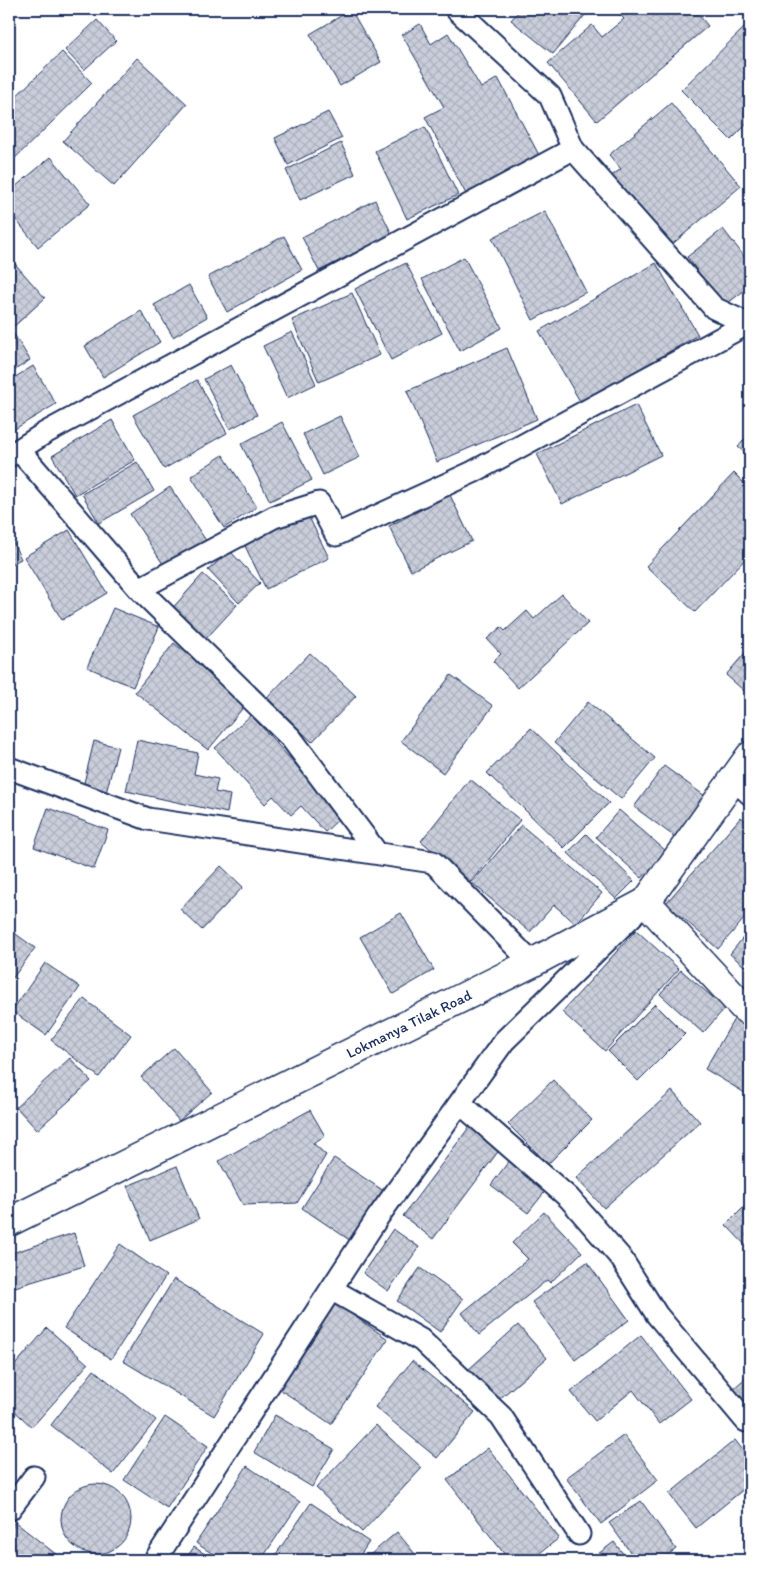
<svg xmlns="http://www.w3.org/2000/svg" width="759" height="1569" font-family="Itim,sans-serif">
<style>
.building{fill:url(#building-cross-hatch);stroke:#1b2f5e}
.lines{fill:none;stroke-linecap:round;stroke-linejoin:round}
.street-casing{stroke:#1b2f5e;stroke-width:25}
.secondary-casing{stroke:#1b2f5e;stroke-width:31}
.street{stroke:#fff;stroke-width:21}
.secondary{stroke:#fff;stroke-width:28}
.labels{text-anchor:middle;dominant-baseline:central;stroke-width:5;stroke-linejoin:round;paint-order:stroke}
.street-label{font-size:15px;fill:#1b2f5e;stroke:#fff}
</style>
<defs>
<pattern id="building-cross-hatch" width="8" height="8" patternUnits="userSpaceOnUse" patternTransform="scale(1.25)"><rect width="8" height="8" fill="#caceda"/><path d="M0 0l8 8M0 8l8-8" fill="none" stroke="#adb1be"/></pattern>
</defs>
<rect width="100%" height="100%" fill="#fff"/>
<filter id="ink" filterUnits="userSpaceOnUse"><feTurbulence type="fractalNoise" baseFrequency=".02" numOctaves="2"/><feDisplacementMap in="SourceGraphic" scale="10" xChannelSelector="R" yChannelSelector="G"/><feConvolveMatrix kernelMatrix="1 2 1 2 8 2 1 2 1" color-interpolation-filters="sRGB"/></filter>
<g filter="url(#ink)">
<path class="building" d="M521,9H590L553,54L511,20Z
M615,9H694L708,26L597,121L548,63L592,25L602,37L624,19Z
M351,10L381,62L340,86L310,34Z
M97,20L116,41L84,70L65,50Z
M750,22V121L731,140L681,90Z
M420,24L431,44L448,33L481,88L498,78L539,155L466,194L425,117L444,107L402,35Z
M62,52L92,83L9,164V103Z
M137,58L187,104L114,186L63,141Z
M671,103L741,186L669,247L610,177L621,169L609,155Z
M328,112L342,138L288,165L275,138Z
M425,127L458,195L407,219L375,151Z
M341,143L355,174L300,200L286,170Z
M51,157L90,204L38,247L9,211V192Z
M375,200L392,234L319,271L302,237Z
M545,211L586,292L533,320L492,238Z
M723,229L750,264V286L724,306L687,257Z
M284,236L302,270L227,312L208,277Z
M9,257L45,298L9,331Z
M464,257L502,328L460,351L422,279Z
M406,263L442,333L391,360L355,289Z
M656,263L698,335L581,403L539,331Z
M189,285L207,317L173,337L154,305Z
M352,293L380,355L319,382L292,320Z
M141,311L160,342L103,377L85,346Z
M292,332L316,384L287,398L263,346Z
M14,334L30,360L9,374V337Z
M507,348L537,419L437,462L407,391Z
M231,365L257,415L230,429L204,379Z
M33,366L56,404L13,430L9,423V381Z
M197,380L227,433L164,469L133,415Z
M636,405L661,455L562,504L537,454Z
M340,416L360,457L323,475L303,434Z
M112,420L135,460L75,495L52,456Z
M282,422L312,480L270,501L241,444Z
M750,433V458L738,447Z
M223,455L257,507L224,528L191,476Z
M137,462L154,491L99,523L82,494Z
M734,473L750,489V554L695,612L646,566Z
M170,487L207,542L167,570L130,514Z
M450,495L472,541L411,571L389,526Z
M307,513L329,558L266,589L244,544Z
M69,530L107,593L62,620L24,557Z
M9,534L21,559L9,565Z
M230,551L260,583L239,603L208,570Z
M203,574L237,605L202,643L169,612Z
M562,594L588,623L518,688L493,661L501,654L487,639L501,627L505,631L527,611L534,619Z
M113,608L159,627L133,687L87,667Z
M174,643L247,703L208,750L135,692Z
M750,647V696L726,675Z
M310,653L356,696L312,742L267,698Z
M451,675L493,706L443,773L401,741Z
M588,702L655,758L621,799L554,743Z
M251,715L342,816L325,832L301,806L291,815L273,796L265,804L215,748Z
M531,728L609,803L564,848L487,773Z
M137,740L198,753L194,774L218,779L215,792L230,795L227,813L126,791Z
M94,741L118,747L106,793L83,787Z
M664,766L709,799L679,840L634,807Z
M470,779L520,820L471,882L421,841Z
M48,808L108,830L94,869L34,847Z
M619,810L666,851L642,878L596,837Z
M741,817L750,825V912L718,949L666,903Z
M521,825L602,893L576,924L554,905L530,932L472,883Z
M586,834L634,881L616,899L568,853Z
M221,866L243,887L202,930L180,909Z
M401,913L434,970L393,994L360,937Z
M9,929L35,948L9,983Z
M750,929V971L730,954Z
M636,930L679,969L605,1051L562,1012Z
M45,963L80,987L46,1035L12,1011Z
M681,970L725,1008L703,1033L660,994Z
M84,999L131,1035L99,1077L51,1040Z
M655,1004L685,1034L638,1081L608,1051Z
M737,1014L750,1021V1096L705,1069Z
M174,1048L212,1092L179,1121L141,1077Z
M70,1058L91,1081L37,1130L16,1107Z
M553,1080L592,1120L548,1164L508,1124Z
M672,1091L700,1122L604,1208L576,1178Z
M310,1110L325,1136L313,1143L326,1155L297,1203L243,1205L219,1161Z
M470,1126L500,1149L433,1239L403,1216Z
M334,1158L387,1193L354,1243L302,1208Z
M509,1161L547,1189L528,1213L491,1185Z
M177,1166L199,1219L150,1240L127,1186Z
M750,1201V1250L726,1225Z
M544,1212L582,1252L550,1283L547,1280L479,1335L462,1313L528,1259L512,1243Z
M393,1229L419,1247L388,1291L363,1273Z
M74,1233L84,1266L15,1287L9,1266V1254Z
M120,1244L166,1276L111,1359L64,1328Z
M587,1262L629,1320L575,1360L532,1302Z
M420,1268L463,1299L440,1332L397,1301Z
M174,1279L264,1334L214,1416L123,1361Z
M335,1303L388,1339L331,1424L278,1388Z
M518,1325L547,1358L497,1401L469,1369Z
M47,1328L88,1364L32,1427L9,1406V1372Z
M641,1335L691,1399L659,1424L633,1390L595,1421L571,1392Z
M412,1361L475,1412L437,1458L375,1407Z
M94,1370L156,1420L113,1474L51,1425Z
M750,1374V1408L733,1389Z
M275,1415L334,1449L312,1487L254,1452Z
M165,1417L208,1446L167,1508L124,1480Z
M376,1425L422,1468L362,1532L316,1488Z
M624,1435L658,1480L601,1524L566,1478Z
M735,1440L750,1459V1484L696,1528L669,1494Z
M488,1448L559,1538L531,1560H509L447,1480Z
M247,1466L300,1502L261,1560H222L196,1543Z
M61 1519a35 35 0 1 1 70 0a35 35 0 1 1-70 0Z
M641,1501L676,1549L660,1560H636L609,1523Z
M311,1503L369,1542L357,1560H272Z
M15,1522L62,1559V1560H9V1529Z
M397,1532L420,1560H364Z
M614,1542L628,1560H590Z
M194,1547L214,1560H185Z"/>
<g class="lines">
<g class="street-casing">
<path id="street" d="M456,9L550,96L573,149L714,308L750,325
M19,450L139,589L291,738L377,853
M9,456L45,433L573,149
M139,589L274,517L319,503L336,535L473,472L747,324
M9,768L148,819L433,862L532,963
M734,779L750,794
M460,1103L569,1198L621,1258L657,1315L746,1421
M331,1289L421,1340L501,1416L579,1534
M9,1510L34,1477
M155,1560L378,1217L504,1041L632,916"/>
</g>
<g class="secondary-casing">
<path id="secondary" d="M646,902L743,1007L750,1012
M9,1222L532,963L646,902L750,756"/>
</g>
<use href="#street" class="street"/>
<use href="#secondary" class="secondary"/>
</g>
</g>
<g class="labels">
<g class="street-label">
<text transform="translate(409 1024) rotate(-26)">Lokmanya Tilak Road</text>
</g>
</g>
<rect width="759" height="1569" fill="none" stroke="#fff" stroke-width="30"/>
<rect x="15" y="15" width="729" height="1539" fill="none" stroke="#1b2f5e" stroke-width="2" filter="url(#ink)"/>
</svg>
